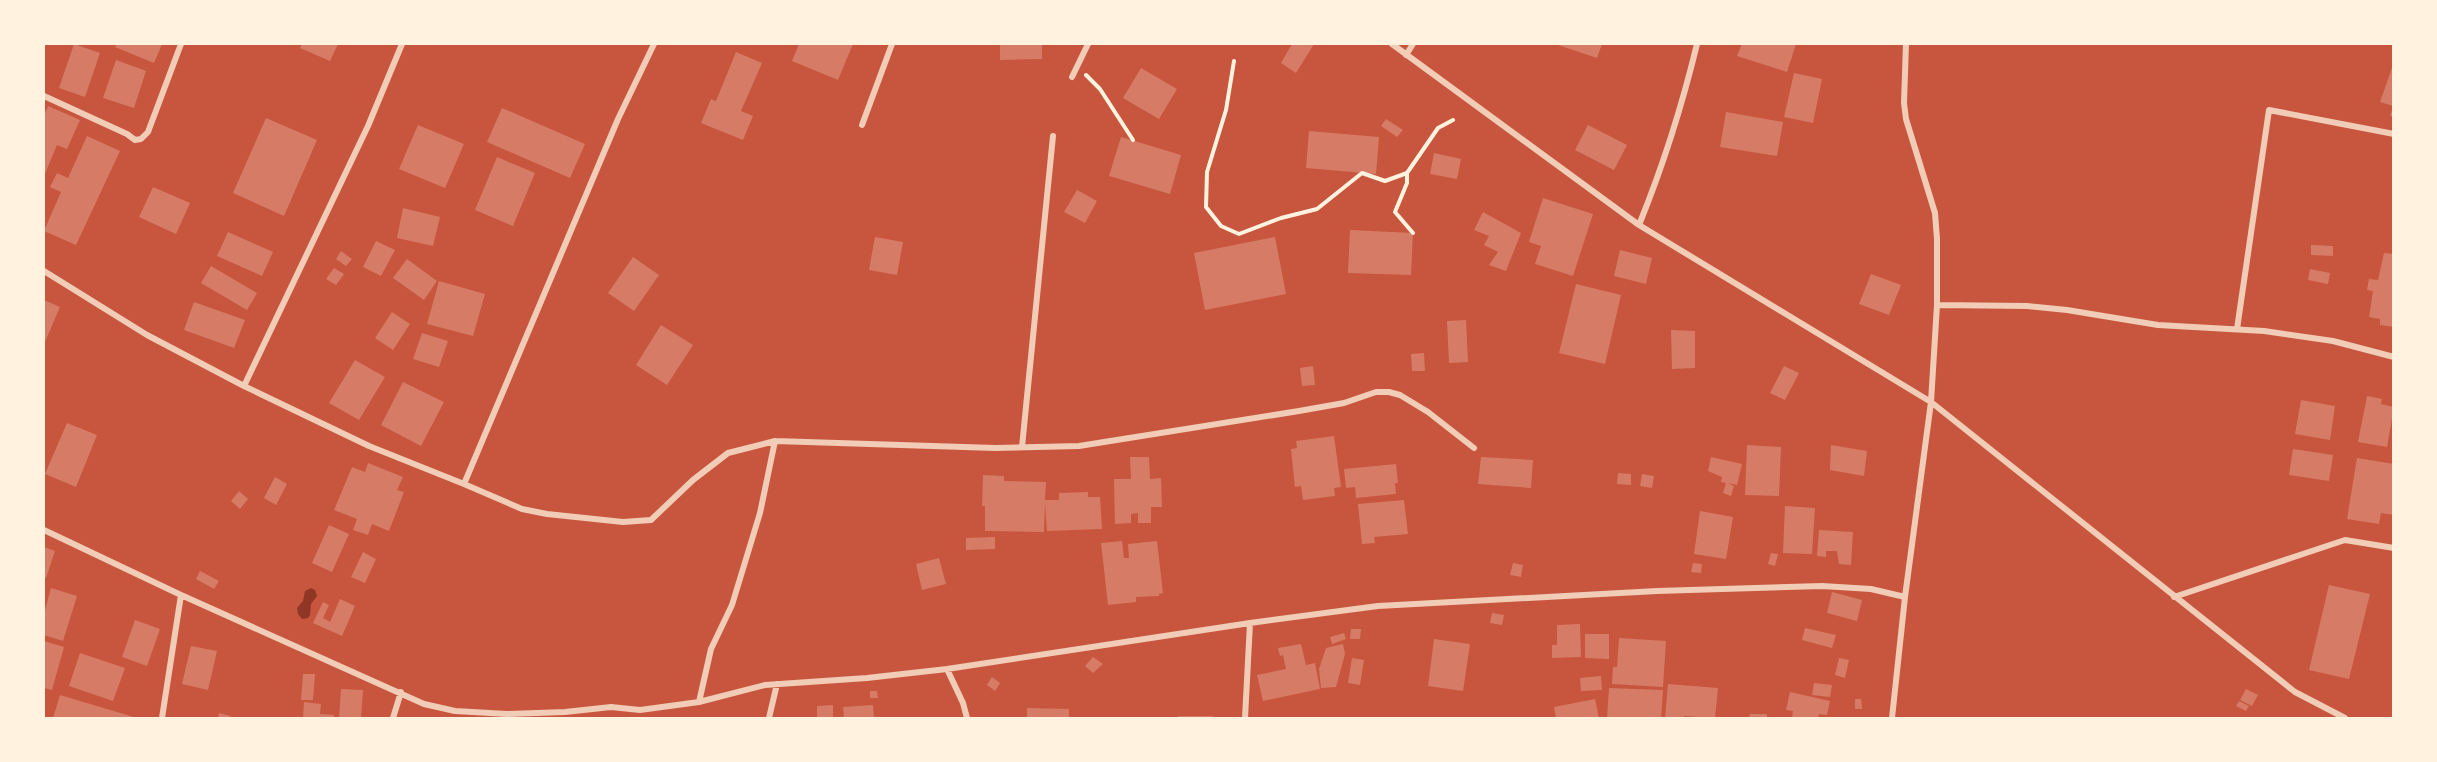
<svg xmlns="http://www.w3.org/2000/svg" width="2437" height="762" font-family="'Source Serif 4',serif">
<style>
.water{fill:#8f3625}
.building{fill:#d67c66}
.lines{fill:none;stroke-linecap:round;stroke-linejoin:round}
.path{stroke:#fff3e0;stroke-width:4}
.minor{stroke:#f1ccb7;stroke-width:6}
</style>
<rect width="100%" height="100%" fill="#c8553d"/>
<path class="water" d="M311,588L315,590L317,596L311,604L310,615L308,618L302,619L298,614L297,608L303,601L305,591Z"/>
<path class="building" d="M74,44L100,53L85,97L59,88Z
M117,44H162L154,63L115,47Z
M302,44H338L330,61L300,48Z
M799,44H853L838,80L792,61Z
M1000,44H1042V59L1000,60Z
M1292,44H1314L1296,73L1281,63Z
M1555,44H1602L1597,58Z
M1742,44H1796L1787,72L1737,56Z
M736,52L762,63L741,111L753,116L743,140L701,123L711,99L716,101Z
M116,60L146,71L134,108L103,98Z
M2393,65H2394V117L2390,116L2393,106L2380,102Z
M1141,68L1177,89L1159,119L1123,98Z
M1794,73L1822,79L1813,123L1784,117Z
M48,106L80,120L67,149L57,145L44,176V116Z
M502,108L585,144L570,178L487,142Z
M1726,112L1783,122L1777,156L1720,147Z
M266,118L317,140L284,216L233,193Z
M1386,119L1403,130L1397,137L1381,126Z
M418,125L464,144L445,188L399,169Z
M1588,125L1627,145L1614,170L1575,150Z
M1309,131L1379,137L1376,174L1306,168Z
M87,136L120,151L76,245L44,231L61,192L50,187L57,173L68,178Z
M1121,137L1181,155L1170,194L1109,176Z
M1434,153L1461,159L1457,179L1430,174Z
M497,157L535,173L513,226L475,210Z
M153,187L190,203L176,234L139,217Z
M1077,190L1097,201L1085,223L1064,212Z
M1543,198L1593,214L1573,276L1535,264L1541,246L1529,242Z
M403,208L440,217L433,246L397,238Z
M1483,212L1521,233L1506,271L1489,265L1498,252L1484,245L1489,236L1474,230Z
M1350,230L1413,233L1411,275L1348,273Z
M228,232L273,252L262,276L217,256Z
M875,237L903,242L897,275L869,270Z
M1275,237L1286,294L1205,310L1194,253Z
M376,241L395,250L381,276L363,267Z
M2311,245L2333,246V256L2311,255Z
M1620,250L1652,258L1646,284L1614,276Z
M341,251L352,259L346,266L336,259Z
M2384,253L2394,254V327L2380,325V319L2369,317L2373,291L2367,290L2369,279L2378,280Z
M633,257L659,275L634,311L608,293Z
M407,259L437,281L424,300L393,278Z
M211,266L257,293L247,310L201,283Z
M334,268L344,274L336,285L326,279Z
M2310,269L2330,273L2328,284L2308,280Z
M1871,274L1901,285L1889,315L1859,304Z
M439,281L485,294L473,336L427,324Z
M1576,284L1621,295L1605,364L1559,353Z
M44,300L60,307L44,344Z
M194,302L245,320L234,348L184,330Z
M392,312L410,324L393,350L375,338Z
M1466,320L1468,362L1449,363L1447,321Z
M661,325L693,345L667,385L636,365Z
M1671,330L1695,331V368L1672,369Z
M422,333L448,341L439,367L413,359Z
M1424,353L1425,371H1412L1411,354Z
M355,360L385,377L359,420L329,403Z
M1313,366L1315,385L1302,386L1300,368Z
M1784,366L1799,373L1785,400L1770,393Z
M403,382L444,402L421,446L381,425Z
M2367,396L2382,399L2381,404L2394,407L2387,447L2358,442Z
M2301,400L2335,406L2330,440L2295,434Z
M67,423L97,435L76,487L45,474Z
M1334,436L1341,487L1334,488L1335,496L1303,500L1301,486L1295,487L1291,449L1297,448L1296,441Z
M1747,445L1781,447L1779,496L1745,495Z
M1831,445L1867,451L1864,476L1830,470Z
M2293,449L2333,455L2329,481L2289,475Z
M1130,457H1149L1150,479L1161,478L1162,507H1151V523H1138V513L1131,514V523L1115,524L1114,479H1131Z
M1481,457L1533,460L1531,488L1478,484Z
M1711,457L1742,464L1737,485L1728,483L1734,486L1731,496L1723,493L1726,483L1721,482L1722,477L1708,471Z
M2357,458L2394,464V515L2381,513L2379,524L2347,519Z
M368,463L403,477L397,490L404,492L389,531L372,524L368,535L353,530L357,519L334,510L352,467L365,472Z
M1396,464L1398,483H1395L1396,494L1356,498L1355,487L1346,488L1344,469Z
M1618,473L1631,474V485L1617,484Z
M1642,474L1654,476L1652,488L1640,486Z
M983,475L1004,476V481L1046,482L1045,500H1059V493L1088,492V497H1100L1102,529L1047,531L1045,503L1044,532L985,531V506H982Z
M275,477L287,484L276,505L264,498Z
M239,491L248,499L240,509L231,501Z
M1404,500L1408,534L1374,537L1375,543L1362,544L1358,504Z
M1785,506L1815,508L1812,554L1783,553Z
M1700,511L1733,517L1726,559L1694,554Z
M329,525L349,534L332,572L312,563Z
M1819,530L1853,532L1851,565L1839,564L1837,551H1826V557L1817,556Z
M995,537V549L966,550V538Z
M1122,541L1124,558H1129L1128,544L1157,541L1163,593L1159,594V596L1136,597V602L1108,605L1101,543Z
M44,547L55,551L46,578L44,577Z
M363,552L376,559L365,583L351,577Z
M1771,553L1778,554L1775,566L1768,564Z
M939,558L946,584L922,590L916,564Z
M1513,563L1523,565L1521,577L1510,575Z
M1693,563L1702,564L1701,573L1691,572Z
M200,571L219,581L214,589L196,579Z
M2329,585L2370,594L2349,679L2309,670Z
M51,588L77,596L63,641L44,635V614Z
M1832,592L1862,600L1857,621L1827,613Z
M340,599L355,606L342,636L313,623L323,602L329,605L323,618L330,622Z
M1492,613L1504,615L1502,625L1490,623Z
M135,620L160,629L147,666L122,657Z
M1580,624L1581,657L1552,658V645H1557V625Z
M1805,628L1836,635L1832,648L1802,640Z
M1351,629H1361L1360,639H1350Z
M1344,633L1346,639L1332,644L1330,637Z
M1585,634H1609V659L1585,658Z
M1619,638L1666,641L1663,687L1612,684L1613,667H1617Z
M1434,639L1470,644L1463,691L1428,686Z
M44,641L64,647L52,690L44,688Z
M1301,644L1306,665L1315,663L1320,689L1263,701L1257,675L1286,669L1283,655L1280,656L1278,648Z
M1343,644L1345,654L1336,687L1321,688L1319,669L1326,648Z
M191,646L217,651L208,690L182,684Z
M80,653L125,668L113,701L69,686Z
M1093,657L1103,664L1093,673L1085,666Z
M1352,658L1364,660L1360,685L1348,683Z
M1839,658L1849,660L1845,678L1835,675Z
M303,674H315L313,700H301Z
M1601,676L1602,690L1581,691L1580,678Z
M992,677L1000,683L995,691L987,685Z
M1814,683L1832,685L1830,697L1812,695Z
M1668,684L1718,688L1715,718L1684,716V718H1665Z
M1609,688L1663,690L1661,718H1607Z
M341,689L363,690L361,718H339Z
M2246,689L2258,695L2252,706L2240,700Z
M870,691H877L878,698H870Z
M1790,692L1830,701L1827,715L1819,714L1818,718H1792L1793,711L1786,710Z
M60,695L137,718H53Z
M1595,699L1599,718H1556L1554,707Z
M1855,699H1861L1862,709H1855Z
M2239,701L2249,706L2246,711L2236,706Z
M304,702L321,704L320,714L334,715V718H303Z
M833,705V718H817V706Z
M873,705L874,718H844L843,707Z
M1027,708L1069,709V718H1027Z
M219,713L230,716L229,718H218Z
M1750,714H1767V718H1749Z
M1178,716H1213V718H1178Z"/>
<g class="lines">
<path class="path" d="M1234,61L1226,110L1207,172L1206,207L1221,226L1239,234L1281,218L1317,209L1362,173L1385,181L1407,173L1438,128L1453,120
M1086,75L1100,89L1133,140
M1407,173V183L1395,212L1413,233"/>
<path class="minor" d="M1392,44L1639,225L1931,402L2295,692L2345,718
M1406,55L1413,44
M1072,77L1088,44
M44,96L127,134L135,140L141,139L148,132L181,44
M862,125L892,44
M1639,225C1663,166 1682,106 1697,44
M44,271L147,335L244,386L369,446L464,484L522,509L547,514L623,522L651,520L693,480L728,453L775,441L995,448L1079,446L1299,411L1344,403L1376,392H1389L1400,395L1428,412L1474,448
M1937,305L2027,306L2067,310L2158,325L2264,331L2333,341L2394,357
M2237,329L2269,110L2394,134
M244,386L368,126L402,44
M1022,447L1053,136
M464,484L618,119L654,44
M44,530L181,595L424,704L455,711L507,714L565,712L611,707L640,710L699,702L765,685L867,678L947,669L1250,623L1378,606L1657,591L1822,586L1871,589L1905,597
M2174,597L2345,540L2394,548
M947,669L963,703L967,718
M699,702L711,649L732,605L760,513L775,441
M162,718L181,595
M393,718L401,692
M769,718L777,684
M1245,718L1250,623
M1892,718L1905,597L1931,402L1937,305V239L1935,213L1906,119L1904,103L1906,44"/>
</g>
<rect width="2437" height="762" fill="none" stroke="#fff3e0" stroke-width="90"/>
</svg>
